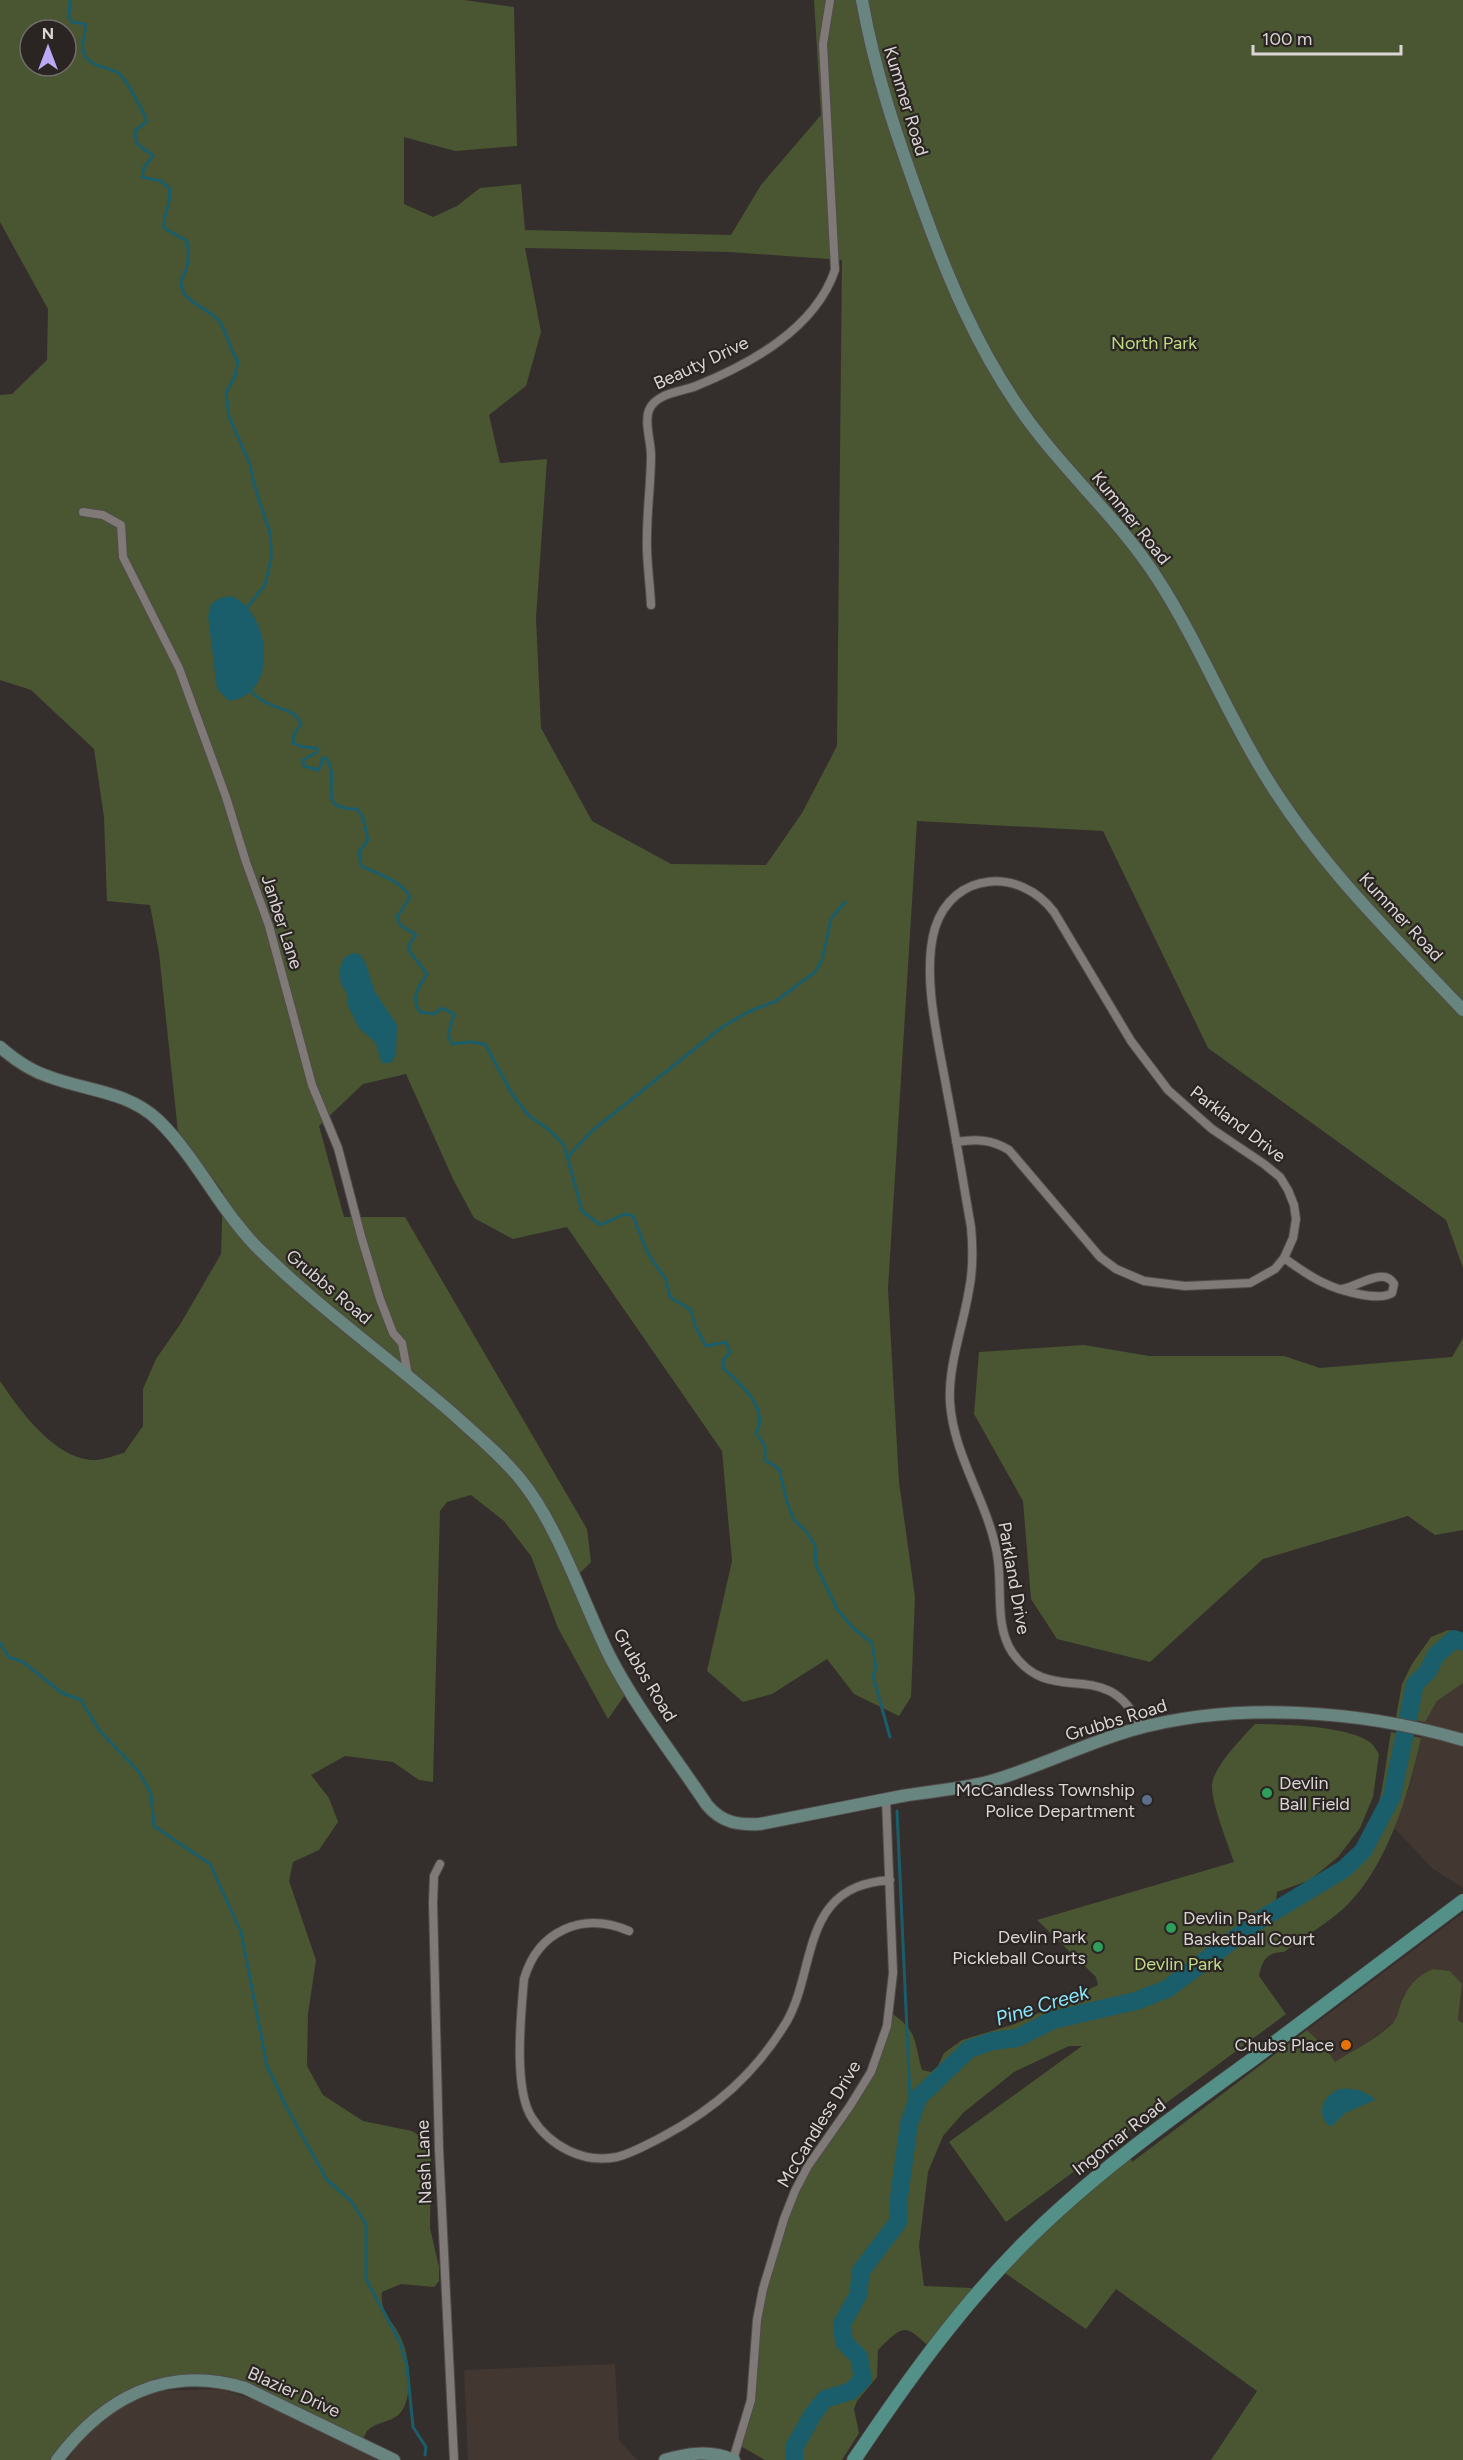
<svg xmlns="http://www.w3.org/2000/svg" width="1463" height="2460" font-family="Figtree,sans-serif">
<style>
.built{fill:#423731}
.green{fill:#4a5631;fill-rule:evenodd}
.water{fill:#1a5d6b}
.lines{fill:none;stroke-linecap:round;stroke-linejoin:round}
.stream{stroke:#1a5d6b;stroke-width:3}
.river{stroke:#1a5d6b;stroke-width:18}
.street-casing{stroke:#504c4b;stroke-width:10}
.secondary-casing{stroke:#504c4b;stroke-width:14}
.primary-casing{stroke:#504c4b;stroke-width:15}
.street{stroke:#7f7a77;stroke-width:8}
.secondary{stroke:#69857f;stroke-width:12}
.primary{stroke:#539087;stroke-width:14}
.leisure-dot{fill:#2e9e5b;stroke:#2a2523;stroke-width:2}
.service-dot{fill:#5c6f8a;stroke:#2a2523;stroke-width:2}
.food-dot{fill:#e8710a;stroke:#2a2523;stroke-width:2}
.labels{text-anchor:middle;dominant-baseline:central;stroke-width:4.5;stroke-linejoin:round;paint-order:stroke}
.street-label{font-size:18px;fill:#dad6d5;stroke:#2a2523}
.park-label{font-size:18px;fill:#c0db85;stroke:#2a2523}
.poi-label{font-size:18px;fill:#dad6d5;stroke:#2a2523;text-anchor:end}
.water-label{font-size:20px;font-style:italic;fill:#8be6fc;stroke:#2a2523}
</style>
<rect width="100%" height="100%" fill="#342f2c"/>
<path class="built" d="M1463,1683V1888L1433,1869L1394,1828L1411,1782L1425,1722L1437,1701Z
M1463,1913V2023L1458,2020L1462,1984L1450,1971L1433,1969L1404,1994L1395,2021L1372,2039L1335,2063L1325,2047L1307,2030Z
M615,2364L619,2440L637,2460H468L464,2370Z
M219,2389L279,2407L378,2460H67L84,2437L104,2417L154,2391Z"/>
<path class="green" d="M0,0H464L514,7L517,146L455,151L404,137V204L433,217L457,206L480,188L521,184L525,230L731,235L761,185L821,115L814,0H1463V1268L1446,1220L1208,1048L1103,831L917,821L888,1289L899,1482L915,1597L911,1697L899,1716L854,1694L827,1659L772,1694L743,1702L707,1671L732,1561L722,1451L567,1227L513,1239L474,1218L453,1179L406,1074L363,1084L319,1126L344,1217H405L587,1529L591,1562L574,1579L629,1689L608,1719L558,1628L531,1556L504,1521L471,1495L447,1502L440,1511L433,1782L419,1780L393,1762L345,1756L311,1775L329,1798L338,1822L319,1850L293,1862L289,1881L316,1960L308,2014L307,2066L323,2095L363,2121L412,2131L426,2140L431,2152L430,2228L439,2267V2281L434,2287L401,2284L382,2292C379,2312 394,2322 401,2338C409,2356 412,2383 406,2402C399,2425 380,2418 367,2431C365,2434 363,2440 361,2444L290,2408L204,2380L126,2398L57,2460H0V1381C20,1411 57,1462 97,1460C106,1459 116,1455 124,1453L143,1426V1389L156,1359L181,1323L221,1254L223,1192L178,1132L159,953L150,905L107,901L104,817L94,749L31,690L0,680V395L12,394L47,360L48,309L0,222ZM30,30H66V66H30ZM525,248L730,252L842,260L837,746L802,813L766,865L671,864L592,821L541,728L536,618L547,459L500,463L489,415L526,386L541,332Z
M1463,1338V1530L1435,1535L1408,1516L1263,1559L1150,1662L1057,1639L1031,1599L1023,1501L974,1414L979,1352L1084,1345L1149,1356H1284L1320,1368L1452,1357Z
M1448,1630L1463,1633V1683L1437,1701L1425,1722L1396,1717L1402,1684L1412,1664L1431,1637Z
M1255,1724C1281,1724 1351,1726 1371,1743C1374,1746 1377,1751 1379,1754L1373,1797L1360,1828L1338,1857L1310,1880L1277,1892L1276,1902C1292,1895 1312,1890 1328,1881C1381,1846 1381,1789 1391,1732L1421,1738C1409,1793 1387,1868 1344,1908C1326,1924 1303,1938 1284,1952C1267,1952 1262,1960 1259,1976L1286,2014L1006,2222L949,2142L1082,2046H1069L1014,2072L963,2113L943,2136L928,2172L919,2246L924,2286L971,2288L977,2294L931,2349C905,2323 904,2324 878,2350L877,2377L857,2401L854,2409L859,2433L842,2460H765L739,2445L749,2412L757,2320L795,2191L861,2089L890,2012C919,2032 913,2039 922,2070L931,2072L938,2066L944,2053L962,2040L1015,2024L1098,1985L1096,1977L1037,1920L1234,1862C1228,1844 1211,1802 1212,1785C1214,1766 1242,1738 1255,1724Z
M1433,1969L1450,1971L1462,1984L1458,2020L1463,2023V2460H1211L1257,2391L1116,2289L1086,2329L999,2269L1128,2152L1132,2162L1307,2030L1325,2047L1335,2062C1354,2050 1376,2039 1393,2023C1397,2018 1398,2012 1400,2006C1406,1988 1416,1976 1433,1969Z"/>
<path class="water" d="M231,596C271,612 280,695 229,701L217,689L208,616L211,604L220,598Z
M352,953L359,954L365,962L375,992L397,1025L396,1055L391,1063H382L375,1042L359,1028L348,1006L347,994L341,984L339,971L344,958Z
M1340,2089C1353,2088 1366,2090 1375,2100L1345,2113L1333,2125L1329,2126C1315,2113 1324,2094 1340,2089Z"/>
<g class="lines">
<path class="stream" d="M70,0L69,17L72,22L85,24C87,34 79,45 85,56C93,68 107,66 118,73C126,78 143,112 147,121L135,131C136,152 142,144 153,156L144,167L142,177L161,181L169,188C172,207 163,212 164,228L187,241C189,253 189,261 185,273C184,275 181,278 181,281C179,301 208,308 218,320C228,332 228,348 238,361L235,376L226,393L229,417L250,464L254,484L270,533L271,548V559L265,585L246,609
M249,688C264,711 295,705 301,724L294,734L293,743L302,747L317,748V752L303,760L304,766L318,770L321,766L322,758H326C343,782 312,809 357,809L363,818L368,840L359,852L361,866C376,873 402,881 410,897L397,917L400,925L416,935L409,945V951L427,974C419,986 410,998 420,1012L434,1014L442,1008L454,1014L448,1035L452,1044L470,1042L485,1044L512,1094L529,1116L548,1129L564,1145L582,1211L600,1225L625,1214L633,1216L647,1252L666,1280L670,1297L691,1310L695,1326L706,1346L726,1342L730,1352L724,1359L723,1368C740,1383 770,1409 756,1433L765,1446V1460L779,1469L787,1502L794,1520L805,1530L815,1545L816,1565L837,1609L852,1627L872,1643L876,1668L873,1676L890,1737
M568,1159L571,1153L593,1130L722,1027L748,1012L776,1001L815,972L822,960L831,919L845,902
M0,1643L9,1657L23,1662L62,1693L81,1700L99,1730L139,1772L151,1794L154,1826L210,1864L241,1932L267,2066L288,2110L327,2180L351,2201L366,2224V2279L400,2342L407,2366L413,2427L426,2447L425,2455
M897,1811L911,2119"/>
<path class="river" d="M794,2460V2448L813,2414L825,2399L851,2391L863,2379L859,2357L844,2342L842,2324L858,2295L861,2271L898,2222L899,2197L909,2124L918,2098L969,2049L993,2041L1017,2038L1053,2020L1136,2001L1167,1989L1258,1921L1344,1869L1363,1851L1392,1796L1415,1684L1428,1671L1436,1655L1454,1639L1463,1642"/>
<g class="street-casing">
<path id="street" d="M83,512L103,515L121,525L123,557L179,668L226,797L246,862L269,926L312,1085L338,1148L361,1236L380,1299L393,1333L402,1343L408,1375
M651,605C650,582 646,559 647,537C647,509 651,482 651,455C651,442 644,422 649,410C656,393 681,392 696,386C750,364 815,329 835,270L823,44L830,0
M956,1142C976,1139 991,1139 1009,1150L1100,1257L1116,1269L1144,1281L1185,1286L1250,1283L1275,1269L1284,1258L1293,1238L1296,1219L1294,1205L1288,1190L1280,1177L1264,1164L1212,1129L1168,1090L1131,1041L1054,912C1020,867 953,871 935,928C921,975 939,1044 947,1091C956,1136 963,1182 971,1227C973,1248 973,1270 969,1290C963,1327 948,1365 950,1402C953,1455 988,1502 997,1554C1003,1585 994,1625 1012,1652C1052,1711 1107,1652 1141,1728
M1284,1258C1297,1267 1310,1277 1324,1283C1338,1290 1378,1302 1392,1293L1394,1284C1384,1266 1357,1287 1342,1289
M440,1864L434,1876L433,1903L439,2149L454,2460
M629,1931C582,1911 538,1931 524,1979C521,2014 513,2089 532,2118C550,2146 583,2164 617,2157C633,2153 648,2144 662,2137C715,2109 756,2073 787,2021C807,1986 806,1937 830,1907C845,1888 866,1882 890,1880
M733,2460L751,2400L757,2320L763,2289L784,2219L795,2191L808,2166L850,2106L871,2072L887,2026L893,1973L886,1799"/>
</g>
<g class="secondary-casing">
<path id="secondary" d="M862,0C875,73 897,137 922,206C947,276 976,345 1018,406C1059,467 1117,516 1157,578C1196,638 1223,705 1260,767C1314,859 1390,933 1463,1010
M0,1047C15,1060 30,1071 50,1077C87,1091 127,1091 158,1120C199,1160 222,1215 264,1254C323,1311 390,1359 452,1413C476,1435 501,1455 521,1480C559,1527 583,1603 610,1657C637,1709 675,1757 707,1805C722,1823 738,1825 760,1824C807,1815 855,1805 902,1796C932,1791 962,1789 991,1781C1039,1767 1084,1744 1132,1730C1235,1701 1361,1710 1463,1740
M57,2460C104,2398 166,2364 245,2388L394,2460
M665,2460C688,2453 711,2450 734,2460"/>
</g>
<g class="primary-casing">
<path id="primary" d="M854,2460C905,2384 957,2311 1021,2246C1091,2175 1173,2117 1253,2059C1323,2007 1393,1953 1463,1901"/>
</g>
<use href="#street" class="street"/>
<use href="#secondary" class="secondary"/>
<use href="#primary" class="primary"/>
</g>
<g class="leisure-dot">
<circle cx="1267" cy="1793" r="6"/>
<circle cx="1171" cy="1928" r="6"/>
<circle cx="1098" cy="1947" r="6"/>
</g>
<circle class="service-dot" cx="1147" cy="1800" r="6"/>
<circle class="food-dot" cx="1346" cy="2045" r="6"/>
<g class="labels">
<g class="street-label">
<text transform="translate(906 101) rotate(73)">Kummer Road</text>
<text transform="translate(701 363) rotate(-25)">Beauty Drive</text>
<text transform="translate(1131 518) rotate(51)">Kummer Road</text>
<text transform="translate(1401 917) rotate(47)">Kummer Road</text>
<text transform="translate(282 922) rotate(72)">Janber Lane</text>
<text transform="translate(1238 1124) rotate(37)">Parkland Drive</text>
<text transform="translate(329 1287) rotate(40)">Grubbs Road</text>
<text transform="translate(1014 1578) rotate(80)">Parkland Drive</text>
<text transform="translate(645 1675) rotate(59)">Grubbs Road</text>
<text transform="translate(1116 1720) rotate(-17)">Grubbs Road</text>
<text transform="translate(819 2124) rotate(-59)">McCandless Drive</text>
<text transform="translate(1119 2137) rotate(-38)">Ingomar Road</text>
<text transform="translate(424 2162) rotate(-92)">Nash Lane</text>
<text transform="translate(294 2392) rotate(24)">Blazier Drive</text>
</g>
<g class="park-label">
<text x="1154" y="343">North Park</text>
<text x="1178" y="1964">Devlin Park</text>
</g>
<g class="poi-label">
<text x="1279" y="1783" text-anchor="start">Devlin<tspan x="1279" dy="21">Ball Field</tspan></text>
<text x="1135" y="1790">McCandless Township<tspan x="1135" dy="21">Police Department</tspan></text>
<text x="1183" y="1918" text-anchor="start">Devlin Park<tspan x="1183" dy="21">Basketball Court</tspan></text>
<text x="1086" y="1937">Devlin Park<tspan x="1086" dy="21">Pickleball Courts</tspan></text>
<text x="1334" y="2045">Chubs Place</text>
</g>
<g class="water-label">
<text transform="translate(1042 2005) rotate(-17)">Pine Creek</text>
</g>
</g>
<g transform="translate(48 48)"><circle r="28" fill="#2a2523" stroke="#706c6a" stroke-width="1.5"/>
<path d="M0-4.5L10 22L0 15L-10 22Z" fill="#bca9f5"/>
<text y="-9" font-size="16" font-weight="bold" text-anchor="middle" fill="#dad6d5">N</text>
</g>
<path d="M1253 45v9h148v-9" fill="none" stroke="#dad6d5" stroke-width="3"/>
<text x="1262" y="45" font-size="18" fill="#dad6d5" stroke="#2a2523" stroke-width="4.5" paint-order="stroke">100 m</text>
</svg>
